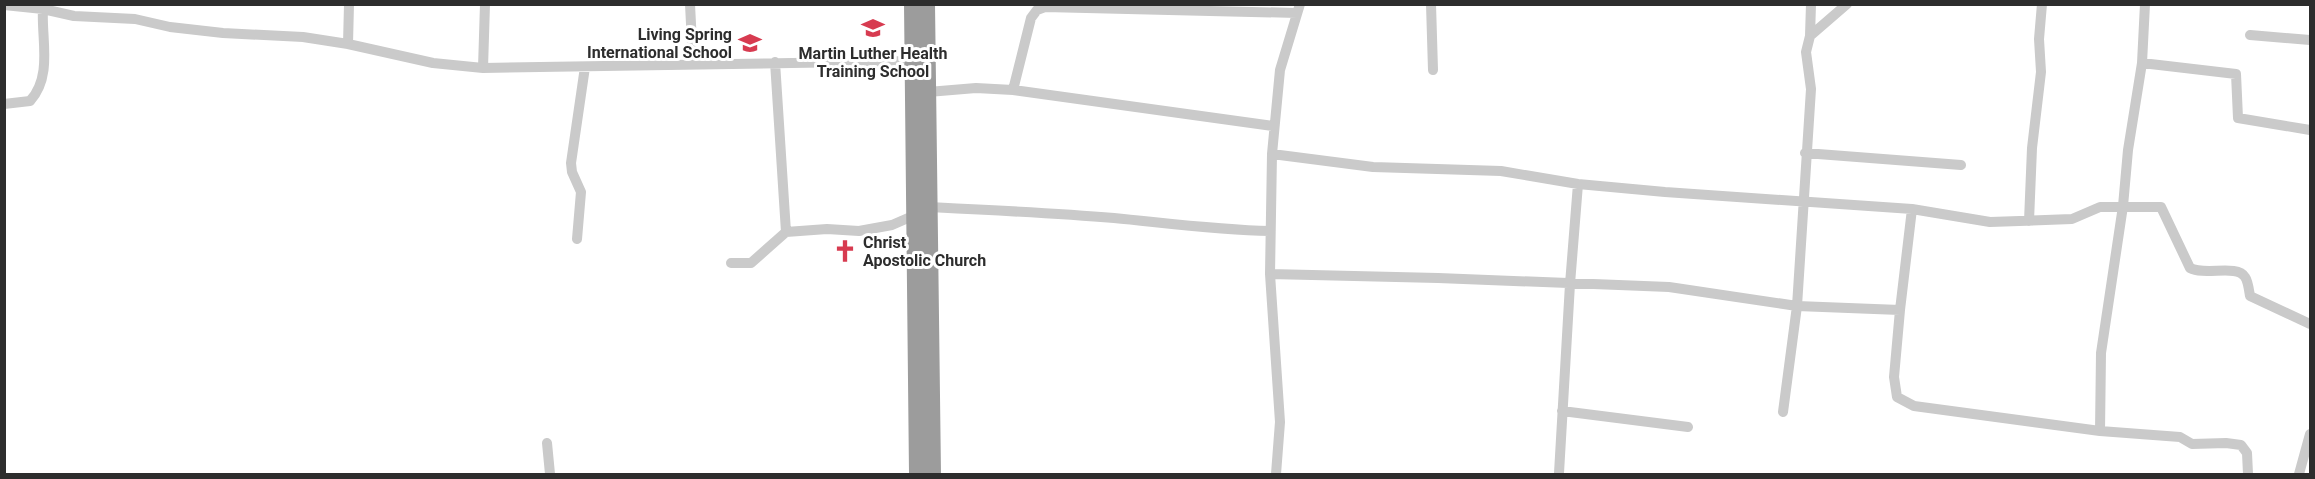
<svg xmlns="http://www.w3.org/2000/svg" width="2315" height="479" font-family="Roboto,sans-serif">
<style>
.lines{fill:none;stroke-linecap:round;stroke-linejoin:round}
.minor{stroke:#cacaca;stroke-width:10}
.trunk{stroke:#9c9c9c;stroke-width:16}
.labels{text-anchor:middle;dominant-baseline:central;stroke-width:6;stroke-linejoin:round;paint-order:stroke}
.poi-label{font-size:16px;font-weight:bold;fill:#2d2d2d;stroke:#fff;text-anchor:end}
</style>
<rect width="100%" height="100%" fill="#fff"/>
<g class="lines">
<path class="minor" d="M349,4L348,44L433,63L483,68L913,61
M690,4L693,64
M1431,4L1433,70
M4,5L43,9L74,16L135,19L170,27L223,33L303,37L348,44
M2250,35L2310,40
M1810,36L1847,4
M775,62L786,232
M2142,63L2236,74L2238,118L2310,130
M483,68L485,4
M1013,90L1031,18L1037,10L1045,7L1297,13
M928,92L976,88L1013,90L1273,126
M4,104L30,101C53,76 41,38 43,9
M1805,153L1961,165
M1272,154L1373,167L1501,171L1578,184L1665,192L1912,209L1990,222L2072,219L2100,207H2161L2190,268C2205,276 2237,264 2245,277C2248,281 2249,290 2250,296L2310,324
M930,207C991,210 1053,213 1114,218C1166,223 1218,230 1270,231
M2029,221L2032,148L2041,72L2039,39L2042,4
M577,239L581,192L572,172L571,163L585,67
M731,263H751L786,232L827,229L859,231L892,225L915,215
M1270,274L1438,278L1669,287L1797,306L1900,310L1912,209
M1900,310L1894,377L1897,397L1914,406L2100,431L2180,437L2192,444L2226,443L2241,445L2247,453L2248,474
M1562,411L1688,427
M1783,412L1797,306L1811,89L1806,52L1810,36L1811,4
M2100,431L2101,353L2123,206L2128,150L2142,63L2145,4
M547,443L550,474
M1559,473L1570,284L1578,184
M1276,474L1280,422L1270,274L1272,154L1280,70L1300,4
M2299,474L2310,434"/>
<path class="trunk" d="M912,4L917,474
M927,4L933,474"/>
</g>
<defs>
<g id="school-bare" transform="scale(1.8)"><path d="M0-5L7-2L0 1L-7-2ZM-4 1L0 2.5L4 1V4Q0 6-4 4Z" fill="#d73b50" stroke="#fff" stroke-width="2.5" paint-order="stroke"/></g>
<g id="church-bare" transform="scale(1.8)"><path d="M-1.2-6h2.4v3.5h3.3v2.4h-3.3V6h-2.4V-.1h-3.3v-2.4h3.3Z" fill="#d73b50" stroke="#fff" stroke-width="2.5" paint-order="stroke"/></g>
</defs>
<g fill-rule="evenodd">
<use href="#school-bare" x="873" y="28"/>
<use href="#school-bare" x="750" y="43"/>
<use href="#church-bare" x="845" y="251"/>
</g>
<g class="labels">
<g class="poi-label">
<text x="732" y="34">Living Spring<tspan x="732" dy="18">International School</tspan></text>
<text x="873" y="53" text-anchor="middle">Martin Luther Health<tspan x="873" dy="18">Training School</tspan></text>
<text x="863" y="242" text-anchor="start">Christ<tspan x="863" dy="18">Apostolic Church</tspan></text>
</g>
</g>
<rect width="2315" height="479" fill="none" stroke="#2d2d2d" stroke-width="12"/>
</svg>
